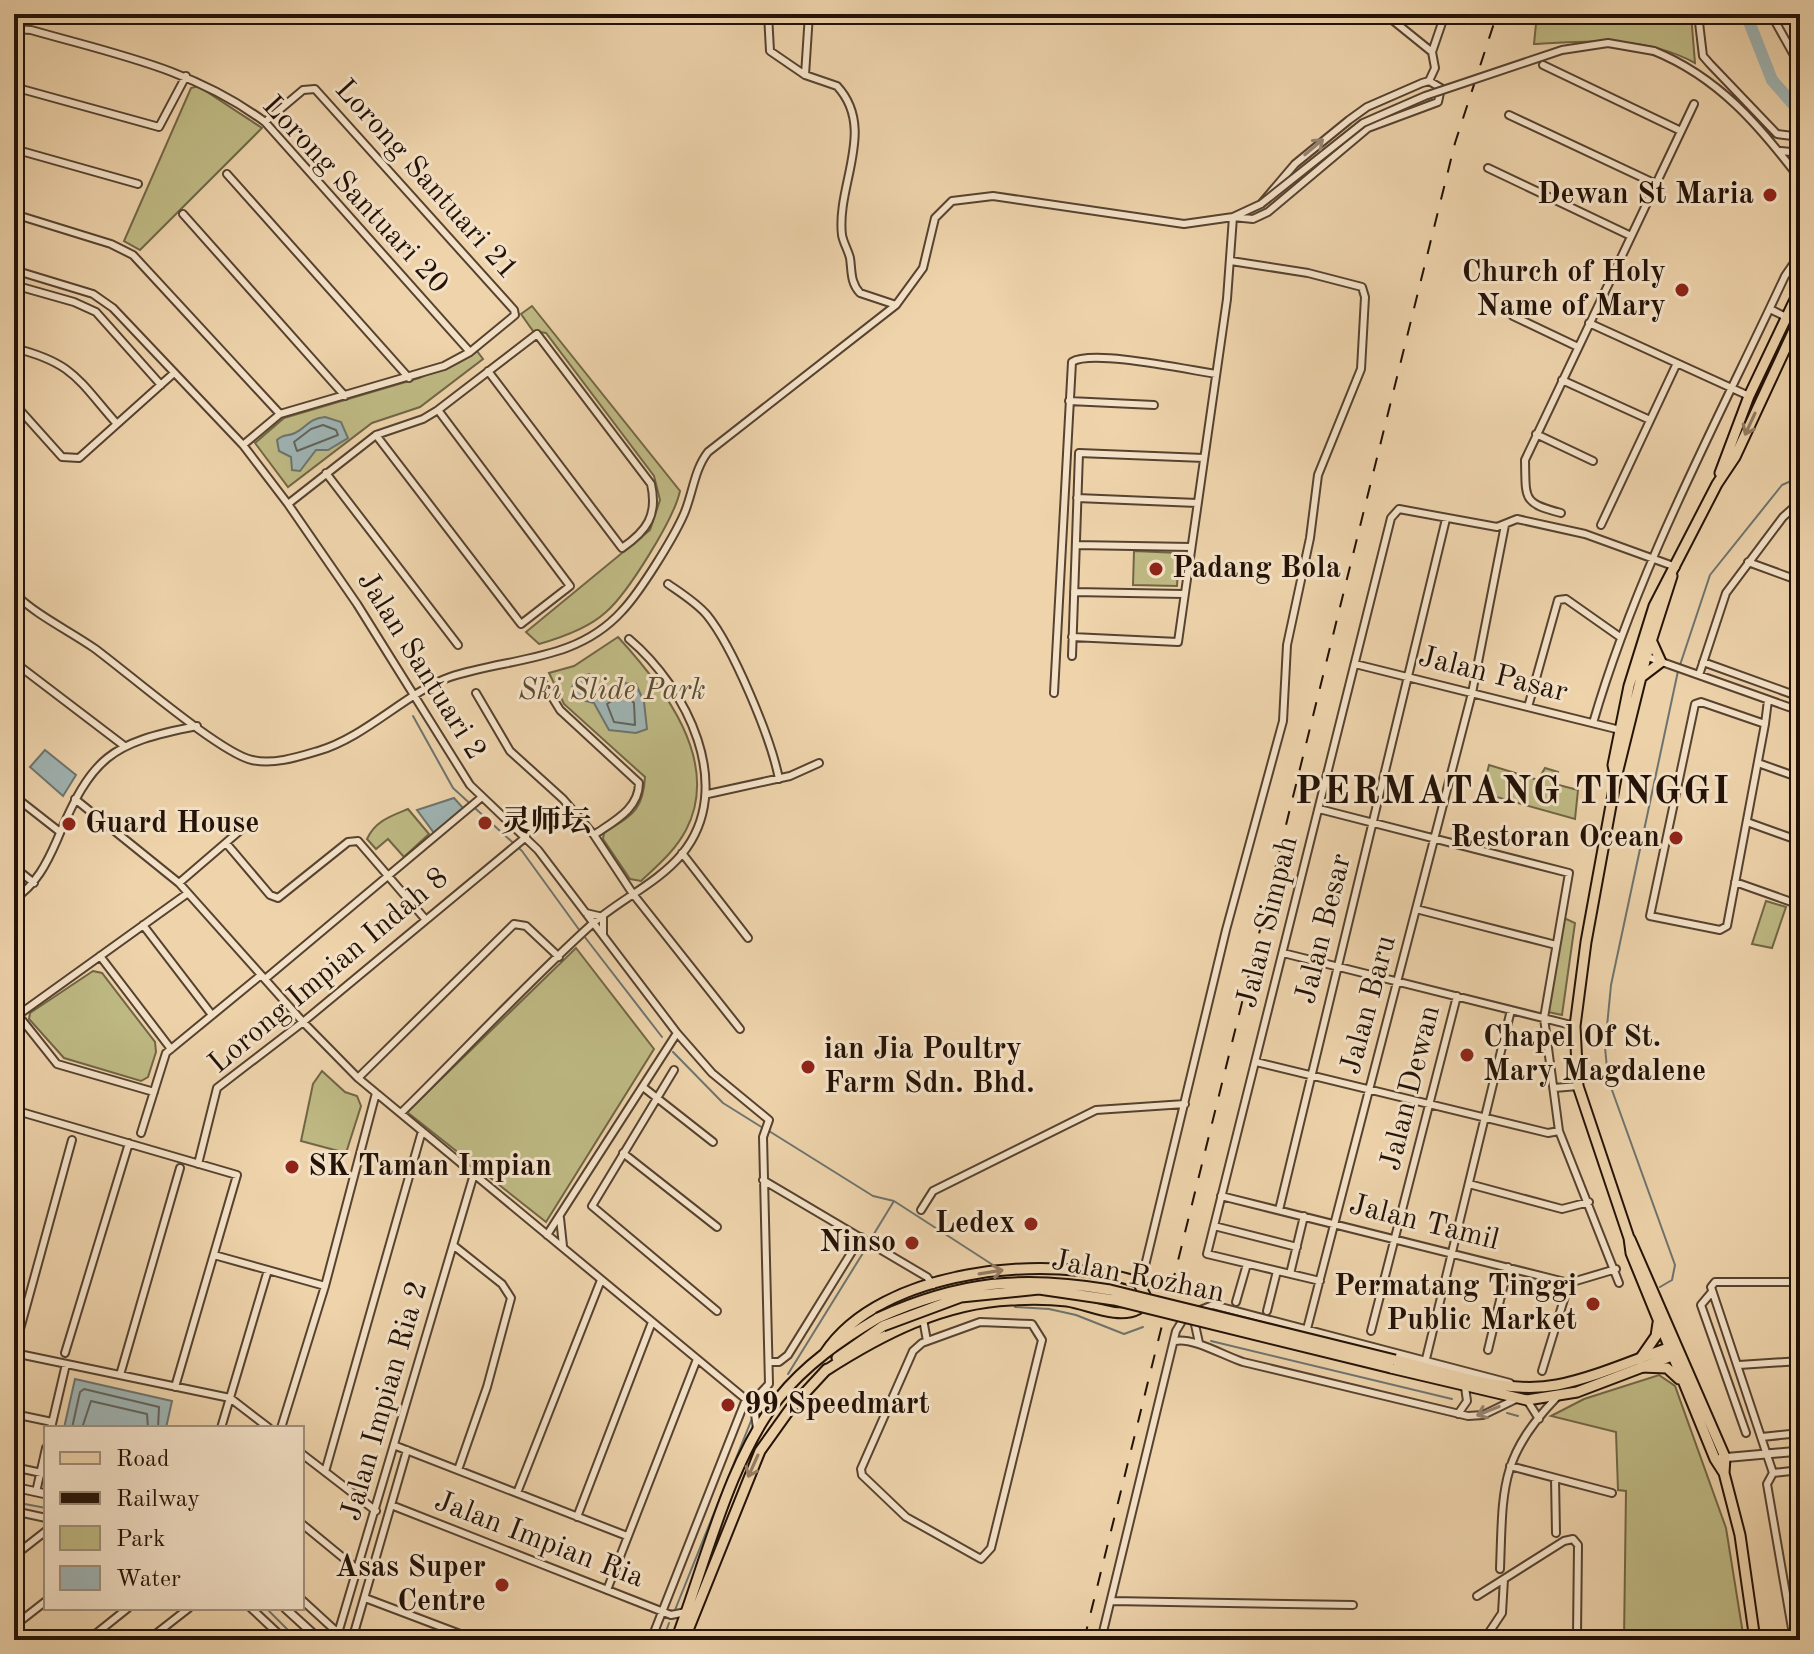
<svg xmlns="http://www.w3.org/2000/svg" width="1814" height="1654" font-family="'Old Standard TT','Noto Serif SC',serif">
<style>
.green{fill:#bfba84;stroke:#716646;stroke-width:2}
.water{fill:#9fb5b5;stroke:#6d746f;stroke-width:2}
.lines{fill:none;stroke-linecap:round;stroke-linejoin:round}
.shore{stroke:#61645e;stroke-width:2}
.stream{stroke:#6d746f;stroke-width:2}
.river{stroke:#9fb5b5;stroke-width:12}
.minor-casing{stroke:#564230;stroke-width:10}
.tertiary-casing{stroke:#564230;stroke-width:11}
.primary-casing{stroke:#231207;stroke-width:13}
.trunk-casing{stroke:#231207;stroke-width:13}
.minor{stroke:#f4e2c8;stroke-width:6}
.tertiary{stroke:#f4e2c8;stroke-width:7}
.primary{stroke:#eed3ab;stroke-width:9}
.trunk{stroke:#eed3ab;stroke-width:9}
.rail{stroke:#231207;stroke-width:2;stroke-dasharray:14 14;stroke-linecap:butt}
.minor-bridge-casing{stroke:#564230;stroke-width:10;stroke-linecap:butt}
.primary-bridge-casing{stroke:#231207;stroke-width:13;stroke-linecap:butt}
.minor-bridge{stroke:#f4e2c8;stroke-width:6}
.primary-bridge{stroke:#eed3ab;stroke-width:9}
.oneway{stroke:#968471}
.oneway2{stroke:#937c61}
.poi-dot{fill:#8f2418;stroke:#f4e2c8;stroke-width:3}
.labels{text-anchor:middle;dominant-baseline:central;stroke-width:6;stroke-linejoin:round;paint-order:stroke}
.street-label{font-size:30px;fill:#231207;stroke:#f4e2c8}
.poi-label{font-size:30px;font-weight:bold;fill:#231207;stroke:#f4e2c8;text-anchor:end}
.park-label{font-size:30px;font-style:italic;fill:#5a4d33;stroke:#f4e2c8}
.district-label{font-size:38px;font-weight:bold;letter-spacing:2px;fill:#231207;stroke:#f4e2c8}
</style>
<rect width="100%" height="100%" fill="#eed3ab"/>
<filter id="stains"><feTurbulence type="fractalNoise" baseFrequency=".0025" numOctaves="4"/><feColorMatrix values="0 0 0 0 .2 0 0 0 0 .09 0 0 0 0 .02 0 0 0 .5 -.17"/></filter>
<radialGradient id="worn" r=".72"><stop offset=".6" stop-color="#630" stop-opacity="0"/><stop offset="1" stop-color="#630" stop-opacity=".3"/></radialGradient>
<path class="green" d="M1537,14H1691L1695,63C1644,35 1590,41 1534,44Z
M198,86L262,128L140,250L124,241L191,88Z
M532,306L680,491C674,519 628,593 606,612C590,627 560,638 539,644L526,632L650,530L660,500L654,476L546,333L533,331L521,314Z
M477,351L483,359L420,407L372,423L288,487L255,443L284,418L419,378Z
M1134,551L1179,553L1177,586L1133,585Z
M618,637C663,686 722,761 686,830C675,851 658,865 641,881L630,879L603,839L604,833C631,815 643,812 645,777L564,704L549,673L574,666Z
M1489,765L1538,780L1545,768L1558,772L1555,784L1578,790L1575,819L1482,793Z
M408,809L429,834L404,857L388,839L376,849L367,839C375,821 391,816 408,809Z
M1766,901L1786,907L1772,948L1752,944Z
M1564,918L1575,923L1562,1015L1548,1012Z
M576,948L654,1049L546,1222L407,1112Z
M93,971L102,973L155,1042L156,1052L148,1077L141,1081L64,1058L29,1019L30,1013Z
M322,1071L345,1092L357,1096L361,1106L346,1153L301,1141L313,1084Z
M1659,1375L1675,1386L1726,1528L1744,1640H1624L1626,1491L1618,1490L1616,1432L1551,1416L1584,1399Z"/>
<path class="water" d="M325,417L341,422L348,438L328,450H316L300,471L292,470L291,457L279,451L277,440C284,433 287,437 295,433C308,427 307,419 325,417Z
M589,674L593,677L592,691L613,694L623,683L636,684L644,702L647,729L636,733L609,730L594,703L570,697L573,684Z
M45,750L76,775L63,796L30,767Z
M454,798L463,808L434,833L417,810Z
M75,1379L172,1401L166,1428H64Z"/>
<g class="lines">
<path class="shore" d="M323,425L336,430L338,435L297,451L294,442L311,429Z
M624,693L634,703L635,725L614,722L607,704Z
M72,1428L80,1392L84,1389L159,1407L158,1428
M82,1428L91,1401L147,1414L148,1428"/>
<path class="stream" d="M1680,665L1710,575L1782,485L1800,477
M413,716L453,788L522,851L580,931
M584,936L662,1037
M673,1052L723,1103L763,1128
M769,1131L873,1196L894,1201L993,1265
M872,1237L894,1201
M1660,1287L1672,1280L1675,1265L1608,1079L1605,1047L1611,985L1678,671
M1015,1307L1049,1309L1076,1315L1124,1334L1143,1327
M1211,1341L1452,1399
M788,1374L863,1253
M1507,1413L1518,1416
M14,1502L46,1508
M266,1608L298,1640
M675,1610L753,1416
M663,1640L669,1623"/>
<path class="river" d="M1746,14L1772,80L1800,112"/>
<g class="minor-casing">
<path id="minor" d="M768,14L770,51L805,75L837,86C877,129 836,185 842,235C843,242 848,250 850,258C852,271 850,282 860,293L896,305
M1385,14L1432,52
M1698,14L1703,56L1710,64L1777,134L1800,137
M1771,14L1800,66
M14,29L31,30C115,54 194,69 265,122L470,352
M1654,51C1718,77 1759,125 1800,179
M1543,65L1681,131
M805,75L809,14
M1429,81L1435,68L1432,52L1445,14
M14,87L159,127L186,76
M1509,115L1656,184
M14,149L138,184
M1781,151L1800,153
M1488,168L1631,236
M227,174L409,378
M14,214L111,244L133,255L280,414
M183,214L345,396
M14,270L93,294L113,308L243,445L288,504L357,604L470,785L538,850L677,1033L712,1073L769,1120L763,1137L769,1384L751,1403
M14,285L74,302L96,312L161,385
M1770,309L1786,317
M1513,316L1578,347
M1589,323L1749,396
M14,348C74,363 78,380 117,424
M1562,380L1650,420
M1069,401L1154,405
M19,409L62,457L79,458L174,373
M1536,434L1593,461
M376,435L521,624L570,586L438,410
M243,445L280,414L444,366L470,352L515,315L514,310L315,89L303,90L265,122
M326,473L458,645
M1077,498L1197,503
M288,504L376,435L423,419L438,410L537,334L651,484C658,515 647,531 622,548L488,371
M1561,513C1522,503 1526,499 1525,460L1694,104
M1601,525L1677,363
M1076,545L1191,547
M1748,562L1800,581
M668,584C681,593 697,603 707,615C733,647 771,738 779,779
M1074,592L1184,594
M14,593C36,615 68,630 94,648C127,672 220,753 252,760C273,765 298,757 318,751C366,737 407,692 450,677C511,657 576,662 622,611C640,592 673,539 684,514C693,493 694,470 708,452L896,305L923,268L935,218L952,201L993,196L1184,224L1233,217L1261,204L1295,164L1349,120L1367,107L1422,83L1429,81L1441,88L1438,102L1368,128L1268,212L1253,219L1233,217
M1072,637L1178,642L1227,299L1233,217
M1072,656L1079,453L1204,458
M1645,656L1800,711
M14,662L123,745
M1703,662L1800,697
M1355,664L1620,730
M1699,675L1726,593L1783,517L1792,509H1800
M541,679L560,710L639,783C639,809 614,821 594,835
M476,693L510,751L563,799L594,835L633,894L740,1029
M1054,693L1072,362C1092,349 1189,370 1216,374
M1528,707L1558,600L1566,599L1620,637
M1593,723C1638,568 1717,422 1785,276L1800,254
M1765,724L1701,702L1695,704L1650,916L1720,930L1727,926L1765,724L1768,700
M1758,763L1800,778
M708,794L790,776L819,763
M14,796L60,832
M75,799L179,883L303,1022L358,1078L754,1406L757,1429
M1319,809L1569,873L1544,1018L1559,1131L1619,1283
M1747,822L1800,841
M226,843L270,895L278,898L348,842L358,841L426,920
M682,853L748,938
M14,867L34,883
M1735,882L1800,905
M179,883L250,822
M14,899C36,885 47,863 57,840C92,757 109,743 197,726
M1416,909L1556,945
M586,913L603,917V935
M143,925L212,1015
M1283,953L1575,1026
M100,956L171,1049
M265,979L482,797
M18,1015L57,1064L154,1092
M14,1018L188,893
M1256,1062L1548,1133L1559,1131
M674,1070L592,1206L717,1311
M358,1078L514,924L526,926L559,957
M643,1087L713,1142
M1554,1088L1578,1086
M14,1110L237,1175L175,1387
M401,1113C464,1051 525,985 591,925C619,900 658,883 682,854C737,787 686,687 629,639
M141,1133L166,1053L261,975
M623,1153L717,1227
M198,1164L217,1088L303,1022L526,837
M763,1180L927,1277L933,1285
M1469,1184L1562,1209L1589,1202
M1221,1196L1569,1283L1616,1269
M921,1210L933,1191L1096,1110L1185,1104
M1279,1210L1446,519
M560,1218L563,1246
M1214,1226L1297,1247
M547,1235L677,1033
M453,1245L502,1284L511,1298L487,1387L458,1470
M214,1255L325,1286
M1290,1274L1304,1216
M1320,1281L1207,1254L1391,518L1399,509L1497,527L1517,519L1585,534L1676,567
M1143,1287V1274L1226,930L1283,721L1287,645L1310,538L1318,475L1361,369L1365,297L1362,287L1308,273L1231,261
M1711,1293L1701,1305L1746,1433
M1236,1302L1247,1264
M1198,1311L1213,1305L1510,1383
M1267,1311L1277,1271
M923,1319L927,1341
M1194,1320L1199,1343
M980,1322L1032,1324L1042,1340L991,1548L981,1559L906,1517L862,1475L861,1469L913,1351L922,1343Z
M1307,1329L1472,693L1505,525
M1371,1331L1457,996
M1175,1341C1193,1337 1224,1356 1243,1362L1468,1416L1483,1415L1516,1399
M1488,1350L1508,1267
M14,1351L72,1140
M14,1353L230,1398L269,1428
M65,1353L129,1143
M1426,1359L1511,1010
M769,1362H779L788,1355L861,1237
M1739,1365L1800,1361
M1542,1371L1569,1283
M120,1375L180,1168
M1527,1400L1539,1419
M14,1414L52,1422
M1458,1414L1467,1401L1465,1387
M51,1428L66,1364
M221,1428L268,1270
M281,1428L325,1286L376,1093
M1762,1437L1800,1433
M396,1446L627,1536
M302,1454L376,1511
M1510,1466L1612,1493
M14,1467L46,1474
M325,1472L422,1131
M1773,1473L1800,1470
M1555,1478L1556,1533
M36,1492L46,1448
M517,1493L601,1280
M391,1505L671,1615L686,1612
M14,1511L46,1518
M577,1517L652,1322
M302,1524L358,1570
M14,1556L46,1531
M1500,1569C1503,1489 1499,1457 1557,1397
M607,1590L697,1359
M1477,1596L1564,1541L1573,1539L1578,1545L1577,1635L1574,1640
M365,1598L476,1640
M302,1600L338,1633
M1111,1601L1353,1605
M251,1608L285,1640
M14,1626L46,1601
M88,1640L128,1608
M148,1640L189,1608
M336,1640L474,1174
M352,1640L407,1450
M651,1640L746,1399
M1101,1640L1176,1331L1184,1318
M1484,1640L1502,1613L1504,1579
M1794,1640L1767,1484L1773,1473L1711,1287L1715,1282H1800"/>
</g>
<g class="tertiary-casing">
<path id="tertiary" d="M1721,1458L1800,1451
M14,1487L46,1494
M285,1608L320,1640"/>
</g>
<g class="primary-casing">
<path id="primary" d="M837,1358L883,1326
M1395,1360C1446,1372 1504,1395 1557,1385C1597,1377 1635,1359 1674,1346
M1391,1368L1527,1400L1577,1392L1677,1354
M825,1371C881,1335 942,1303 1011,1300C1029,1299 1049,1299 1067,1301C1088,1304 1118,1320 1138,1309L1145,1295L1138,1282C1049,1253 881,1268 825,1353
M676,1640C705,1565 729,1461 778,1399C805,1365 841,1340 878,1318
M684,1640L760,1451L790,1409L827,1369"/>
</g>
<g class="trunk-casing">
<path id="trunk" d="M1720,473L1749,396L1800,289
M1672,576L1646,657L1616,778L1586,942L1575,1026L1578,1086L1629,1238L1631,1253L1715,1459L1724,1473
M1640,678L1661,662L1652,642
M1615,774L1613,765L1629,686L1654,606L1717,484L1735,457L1800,317
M1630,1239L1725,1457L1724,1473L1740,1535L1755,1640
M1640,1359L1656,1336L1658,1323
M1641,1367L1667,1368L1679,1379"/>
</g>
<use href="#minor" class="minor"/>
<use href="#tertiary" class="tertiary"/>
<use href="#primary" class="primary"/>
<use href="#trunk" class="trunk"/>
<path class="rail" d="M1084,1640L1455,143L1497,14"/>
<g class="minor-bridge-casing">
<path id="minor-bridge" d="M1261,204L1363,123L1425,96L1562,50L1608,43L1654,51"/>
</g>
<g class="primary-bridge-casing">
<path id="primary-bridge" d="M878,1318C960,1281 1022,1275 1110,1290L1395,1360
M883,1326L961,1297L1039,1289L1114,1300L1391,1368"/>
</g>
<use href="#minor-bridge" class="minor-bridge"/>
<use href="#primary-bridge" class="primary-bridge"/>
</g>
<defs><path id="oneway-shaft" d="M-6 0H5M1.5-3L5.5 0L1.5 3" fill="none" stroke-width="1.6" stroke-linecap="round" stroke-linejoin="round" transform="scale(2)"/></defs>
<g class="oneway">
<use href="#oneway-shaft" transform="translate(1314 147) rotate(-40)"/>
<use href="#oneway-shaft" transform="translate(1488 1411) rotate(158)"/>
</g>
<g class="oneway2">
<use href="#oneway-shaft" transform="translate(1750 424) rotate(115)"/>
<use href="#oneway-shaft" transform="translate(991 1272) rotate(-9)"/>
<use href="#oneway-shaft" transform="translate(753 1466) rotate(114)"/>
</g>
<g class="poi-dot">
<circle cx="1770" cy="195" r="8"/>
<circle cx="1682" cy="290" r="8"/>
<circle cx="1156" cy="569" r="8"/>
<circle cx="485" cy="823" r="8"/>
<circle cx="69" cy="824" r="8"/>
<circle cx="1676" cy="838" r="8"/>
<circle cx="1467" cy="1055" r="8"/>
<circle cx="808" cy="1067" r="8"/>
<circle cx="292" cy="1167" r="8"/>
<circle cx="1031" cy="1224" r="8"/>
<circle cx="912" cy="1243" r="8"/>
<circle cx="1593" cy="1304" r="8"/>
<circle cx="728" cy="1405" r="8"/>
<circle cx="502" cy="1585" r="8"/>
</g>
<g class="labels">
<g class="street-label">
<text transform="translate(426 180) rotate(48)">Lorong Santuari 21</text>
<text transform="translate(355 195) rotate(47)">Lorong Santuari 20</text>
<text transform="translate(421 666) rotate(58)">Jalan Santuari 2</text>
<text transform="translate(1493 675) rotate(14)">Jalan Pasar</text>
<text transform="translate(1268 922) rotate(-76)">Jalan Simpah</text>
<text transform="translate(1324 929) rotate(-76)">Jalan Besar</text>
<text transform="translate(329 971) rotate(-40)">Lorong Impian Indah 8</text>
<text transform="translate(1369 1005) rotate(-75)">Jalan Baru</text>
<text transform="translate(1411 1088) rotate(-76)">Jalan Dewan</text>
<text transform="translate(1424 1223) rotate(14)">Jalan Tamil</text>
<text transform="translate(1138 1277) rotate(11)">Jalan Rozhan</text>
<text transform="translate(385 1401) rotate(-74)">Jalan Impian Ria 2</text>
<text transform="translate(539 1540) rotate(21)">Jalan Impian Ria</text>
</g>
<g class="poi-label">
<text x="1754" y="195">Dewan St Maria</text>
<text x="1666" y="273">Church of Holy<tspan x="1666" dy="34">Name of Mary</tspan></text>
<text x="1172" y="569" text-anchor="start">Padang Bola</text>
<text x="501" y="823" text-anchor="start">灵师坛</text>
<text x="85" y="824" text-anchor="start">Guard House</text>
<text x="1660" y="838">Restoran Ocean</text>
<text x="1483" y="1038" text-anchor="start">Chapel Of St.<tspan x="1483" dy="34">Mary Magdalene</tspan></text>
<text x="824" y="1050" text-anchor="start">ian Jia Poultry<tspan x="824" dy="34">Farm Sdn. Bhd.</tspan></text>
<text x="308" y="1167" text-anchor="start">SK Taman Impian</text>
<text x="1015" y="1224">Ledex</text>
<text x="896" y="1243">Ninso</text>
<text x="1577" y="1287">Permatang Tinggi<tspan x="1577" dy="34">Public Market</tspan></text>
<text x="744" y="1405" text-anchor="start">99 Speedmart</text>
<text x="486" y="1568">Asas Super<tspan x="486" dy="34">Centre</tspan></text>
</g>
<g class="park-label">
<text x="612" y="691">Ski Slide Park</text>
</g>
<g class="district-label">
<text x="1513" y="793">PERMATANG TINGGI</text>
</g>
</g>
<rect width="1814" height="1654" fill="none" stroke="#eed3ab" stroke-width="48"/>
<rect x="16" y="16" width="1782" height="1622" fill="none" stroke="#231207" stroke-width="4"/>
<rect x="24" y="24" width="1766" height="1606" fill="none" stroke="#231207" stroke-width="2"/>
<rect x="44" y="1426" width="260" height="184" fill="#f4e2c8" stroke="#a08f7b" stroke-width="2"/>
<rect x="60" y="1452" width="40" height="12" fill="#eed3ab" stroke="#a08f7b" stroke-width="2"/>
<text x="116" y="1466" font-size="24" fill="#231207">Road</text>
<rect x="60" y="1492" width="40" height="12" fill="#231207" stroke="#a08f7b" stroke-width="2"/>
<text x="116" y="1506" font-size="24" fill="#231207">Railway</text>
<rect x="60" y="1526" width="40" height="24" fill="#bfba84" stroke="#a08f7b" stroke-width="2"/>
<text x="116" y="1546" font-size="24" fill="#231207">Park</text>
<rect x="60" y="1566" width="40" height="24" fill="#9fb5b5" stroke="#a08f7b" stroke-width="2"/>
<text x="116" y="1586" font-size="24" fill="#231207">Water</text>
<rect width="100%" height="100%" filter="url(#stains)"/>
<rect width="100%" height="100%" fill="url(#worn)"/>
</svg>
